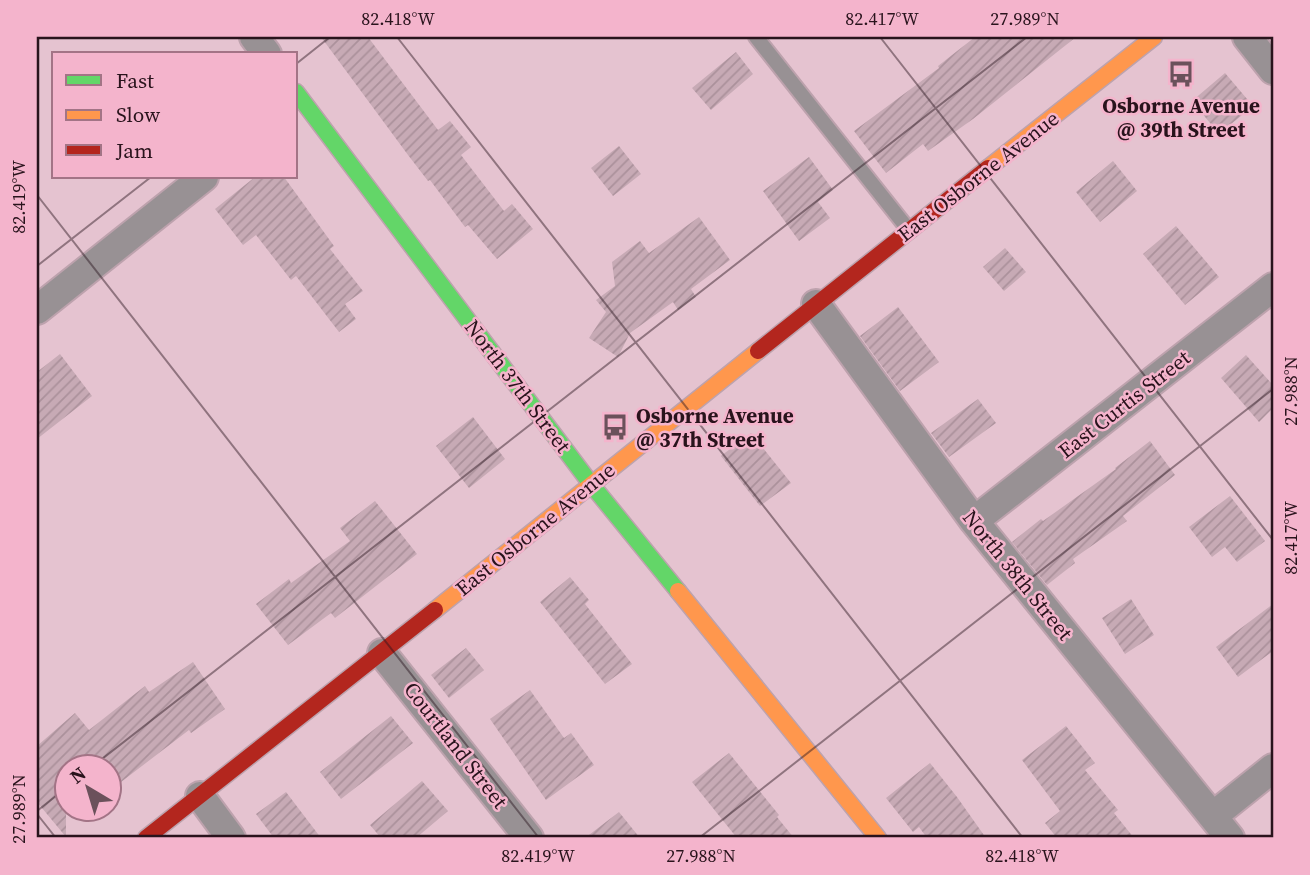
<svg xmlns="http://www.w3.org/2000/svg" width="1310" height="875" font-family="'Source Serif 4',serif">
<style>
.building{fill:url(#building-hatch)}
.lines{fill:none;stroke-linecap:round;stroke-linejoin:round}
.lane-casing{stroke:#bda2ad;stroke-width:18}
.street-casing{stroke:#bda2ad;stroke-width:32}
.fast-casing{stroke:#bda2ad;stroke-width:19}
.slow-casing{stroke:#bda2ad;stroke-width:19}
.jam-casing{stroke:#bda2ad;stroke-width:19}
.lane{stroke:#989194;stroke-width:14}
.street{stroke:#989194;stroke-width:28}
.fast{stroke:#63d668;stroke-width:16}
.slow{stroke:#ff974d;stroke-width:16}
.jam{stroke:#b3261e;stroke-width:16}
.ticks{fill:none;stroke:#29131c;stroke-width:2;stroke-opacity:0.45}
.labels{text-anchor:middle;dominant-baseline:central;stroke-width:5;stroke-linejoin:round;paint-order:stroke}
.poi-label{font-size:21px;font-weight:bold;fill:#29131c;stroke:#f4b4cc}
.street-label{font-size:21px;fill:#29131c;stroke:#f4b4cc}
.neatline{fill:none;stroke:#29131c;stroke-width:2.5}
.ticks-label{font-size:18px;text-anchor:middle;fill:#29131c}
</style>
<defs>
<pattern id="building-hatch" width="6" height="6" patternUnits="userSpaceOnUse" patternTransform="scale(1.75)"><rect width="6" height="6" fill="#c7aab5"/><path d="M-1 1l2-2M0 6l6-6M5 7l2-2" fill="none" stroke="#ab919b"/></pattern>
</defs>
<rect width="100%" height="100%" fill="#e5c3d0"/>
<path class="building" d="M321,37H368L438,130L450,121L471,147L461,155L504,211L512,204L533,229L497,259L468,225L465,227L430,180L428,181L408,155Z
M975,37H1076L973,119L928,151L923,144L886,173L854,131L939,68L938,66Z
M736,52L753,74L711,110L692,88Z
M1225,73L1253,106L1219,134L1192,101Z
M619,146L641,174L613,196L591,168Z
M809,157L833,190L818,202L830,218L799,241L763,191Z
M1113,161L1137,191L1100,222L1076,192Z
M255,177H284L334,246L330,249L363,291L345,304L356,319L339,332L296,276L291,280L256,235L243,245L215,209Z
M699,217L730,260L691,289L696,297L678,310L673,302L630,333L618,357L589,338L606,312L596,300L615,286L612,262L640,241L649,253Z
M1176,226L1219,277L1185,305L1143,254Z
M1005,248L1026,272L1004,291L983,267Z
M898,307L939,362L900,391L860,336Z
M60,354L92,396L37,439V372Z
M1246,355L1273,385V408L1259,422L1221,378Z
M978,399L996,423L949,457L931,433Z
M473,417L505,459L469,488L436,446Z
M751,433L791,483L760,506L721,456Z
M1150,441L1175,475L1123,516L1127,521L1073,559L1075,563L1047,585L1012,542L1041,519L1043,521L1116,469L1115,468Z
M1230,496L1265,541L1237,562L1225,547L1212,557L1189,527Z
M375,501L417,554L335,618L331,613L288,645L256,604L289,579L291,583L350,541L340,528Z
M570,577L589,600L585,604L632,664L605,684L540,602Z
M1131,599L1154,635L1125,654L1102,618Z
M1273,604V651L1238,677L1216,647Z
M466,648L484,670L449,698L431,675Z
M193,662L225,709L191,733L189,730L108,792V766H66V837L37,802V746L75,713L89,730L145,686L149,692Z
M530,690L564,738L571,733L594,765L546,800L490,719Z
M391,716L413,743L341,799L320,772Z
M1066,726L1095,763L1085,770L1118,810L1114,813L1134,838H1057L1045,823L1060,811L1022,760Z
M729,753L779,815L777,817L794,838H737L692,782Z
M930,763L957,797L986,838H927L919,827L913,832L886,798Z
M422,781L448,811L416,838H381L370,825Z
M286,792L321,838H274L256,814Z
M619,812L640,838H585Z"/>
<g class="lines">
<g class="lane-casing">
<path id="lane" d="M756,37L908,229"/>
</g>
<g class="street-casing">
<path id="street" d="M254,37L267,54
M1247,37L1273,70
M816,304L974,521L1230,838
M37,310L204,177
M974,521L1273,287
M382,653L529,838
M200,796L231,838
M1213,816L1273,768"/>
</g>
<g class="fast-casing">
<path id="fast" d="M296,92L591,484L678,591"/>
</g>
<g class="slow-casing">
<path id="slow" d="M988,168L1154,37
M678,591L878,838
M435,610L758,351"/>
</g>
<g class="jam-casing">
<path id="jam" d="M758,351L988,168
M146,838L435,610"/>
</g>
<use href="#lane" class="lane"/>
<use href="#street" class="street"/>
<use href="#fast" class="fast"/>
<use href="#slow" class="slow"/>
<use href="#jam" class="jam"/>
</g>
<path class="ticks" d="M397,37L1023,838M880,37L1273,540M296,64L330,37M37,195L539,838M37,266L151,177M93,766L1027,37M37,811L66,788M37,814L56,838M699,838L1273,389"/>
<defs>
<g id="bus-bare" transform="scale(2.1)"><path d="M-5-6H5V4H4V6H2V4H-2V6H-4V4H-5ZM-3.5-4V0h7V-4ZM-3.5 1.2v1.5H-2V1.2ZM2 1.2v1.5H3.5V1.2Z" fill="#6b515b" stroke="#f4b4cc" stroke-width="2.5" paint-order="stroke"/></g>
</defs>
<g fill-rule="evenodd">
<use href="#bus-bare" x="1181" y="74"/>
<use href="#bus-bare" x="615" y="427"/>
</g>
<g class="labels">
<g class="poi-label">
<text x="1181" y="105">Osborne Avenue<tspan x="1181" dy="24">@ 39th Street</tspan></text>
<text x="636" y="415" text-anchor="start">Osborne Avenue<tspan x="636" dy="24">@ 37th Street</tspan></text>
</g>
<g class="street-label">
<text transform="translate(978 176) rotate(-38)">East Osborne Avenue</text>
<text transform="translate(518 386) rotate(53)">North 37th Street</text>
<text transform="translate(1124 404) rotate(-38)">East Curtis Street</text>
<text transform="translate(535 529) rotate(-39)">East Osborne Avenue</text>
<text transform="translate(1018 575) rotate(51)">North 38th Street</text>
<text transform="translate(456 745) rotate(52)">Courtland Street</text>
</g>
</g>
<rect width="1310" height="875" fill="none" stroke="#f4b4cc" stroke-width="77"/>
<rect x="52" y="52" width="245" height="126" fill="#f4b4cc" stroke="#a37486" stroke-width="2"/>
<rect x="66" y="75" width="35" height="10" fill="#63d668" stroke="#a37486" stroke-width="2"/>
<text x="116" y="88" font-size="21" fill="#29131c">Fast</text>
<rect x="66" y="110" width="35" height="10" fill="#ff974d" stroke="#a37486" stroke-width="2"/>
<text x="116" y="122" font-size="21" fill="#29131c">Slow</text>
<rect x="66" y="145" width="35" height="10" fill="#b3261e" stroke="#a37486" stroke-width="2"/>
<text x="116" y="158" font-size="21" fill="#29131c">Jam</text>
<g transform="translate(88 788) rotate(322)"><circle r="33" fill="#f4b4cc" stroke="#a37486" stroke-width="2"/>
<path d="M0-5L12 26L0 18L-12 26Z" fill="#6b515b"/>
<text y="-10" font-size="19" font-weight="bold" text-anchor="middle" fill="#29131c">N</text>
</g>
<rect x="38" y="38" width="1234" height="798" class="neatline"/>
<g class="ticks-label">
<text x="398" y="25">82.418°W</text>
<text x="882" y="25">82.417°W</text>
<text x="1025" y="25">27.989°N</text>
<text transform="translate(19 197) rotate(-90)" y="6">82.419°W</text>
<text transform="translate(1291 391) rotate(-90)" y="6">27.988°N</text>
<text transform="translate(1291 538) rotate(-90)" y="6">82.417°W</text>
<text transform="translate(19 809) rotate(-90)" y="6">27.989°N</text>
<text x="538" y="862">82.419°W</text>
<text x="701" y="862">27.988°N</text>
<text x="1022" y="862">82.418°W</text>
</g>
</svg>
